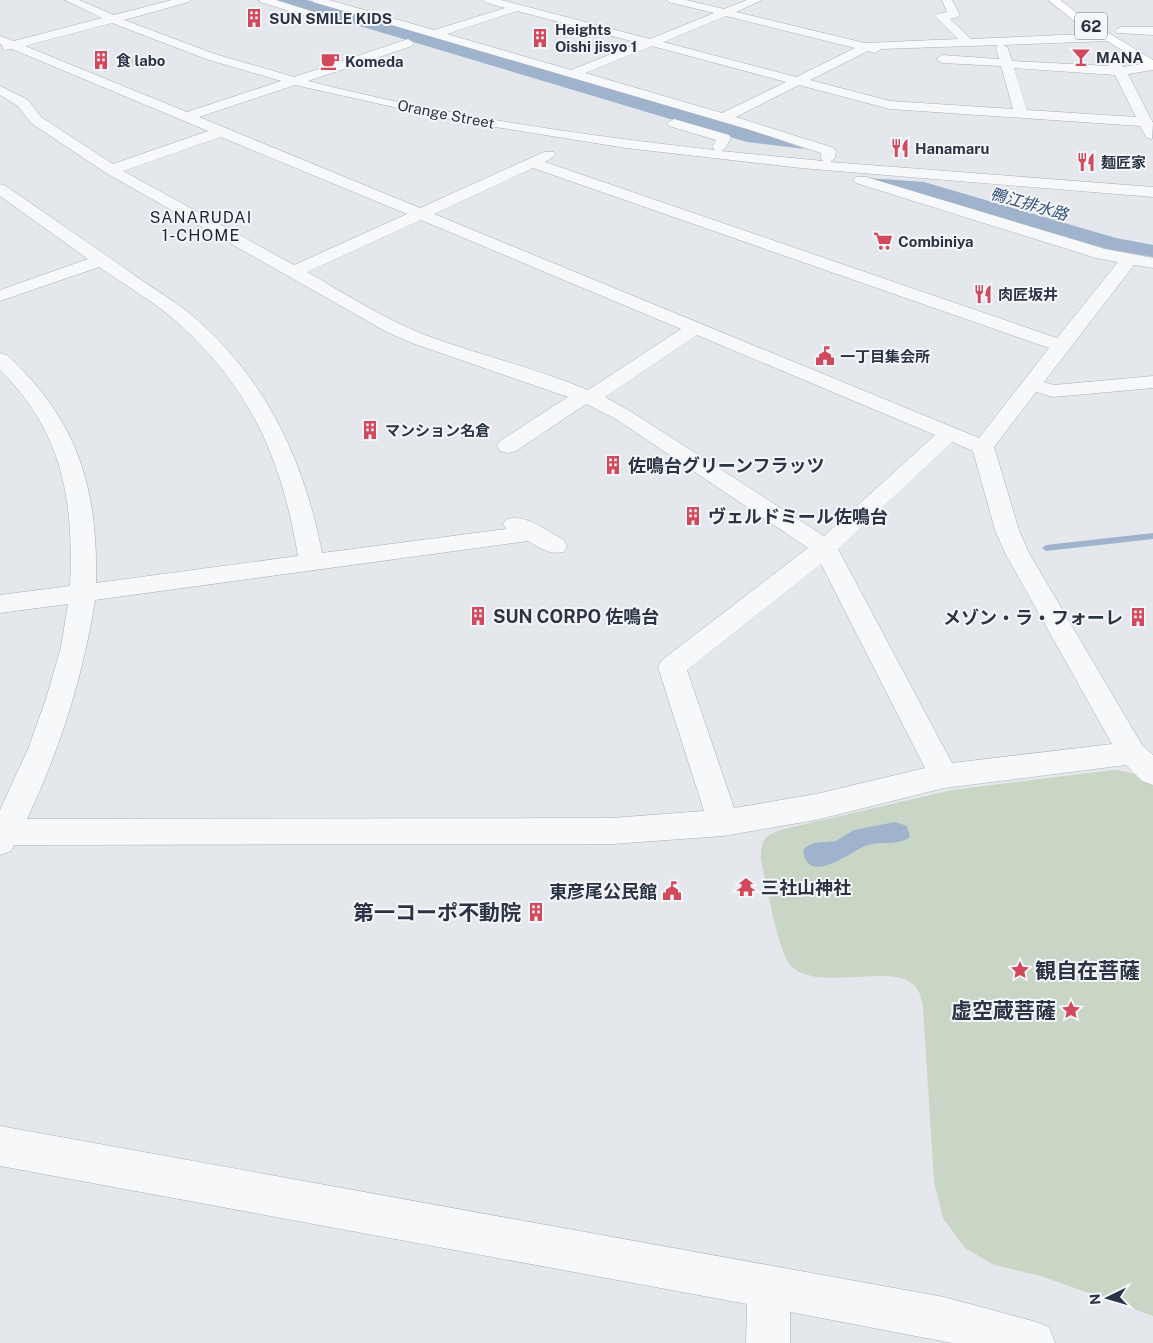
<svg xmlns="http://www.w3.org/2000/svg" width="1153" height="1343" font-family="'Public Sans','Noto Sans JP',sans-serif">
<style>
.green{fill:#c9d6c5}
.water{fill:#9fb4cc}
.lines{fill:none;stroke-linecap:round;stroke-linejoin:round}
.stream{fill:#9fb4cc;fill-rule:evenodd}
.minor-casing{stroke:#a9aeb7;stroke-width:1}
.major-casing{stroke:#a3abb8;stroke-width:1}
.minor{fill:#f7f8fa;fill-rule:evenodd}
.major{fill:#fff;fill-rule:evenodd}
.labels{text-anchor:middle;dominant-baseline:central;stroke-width:4;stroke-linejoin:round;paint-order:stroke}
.far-poi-label{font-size:15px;font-weight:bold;fill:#2b3445;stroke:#f4f6f9;text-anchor:start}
.far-street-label{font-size:15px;fill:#2b3445;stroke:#f4f6f9}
.shield{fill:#f4f6f9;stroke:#676e7b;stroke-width:1}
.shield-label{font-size:16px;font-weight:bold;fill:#2b3445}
.far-water-label{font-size:16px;font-style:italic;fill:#34527a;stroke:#f4f6f9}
.far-neighbourhood-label{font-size:16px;letter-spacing:1px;fill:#1d2536;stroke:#f4f6f9}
.poi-label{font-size:18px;font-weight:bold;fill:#2b3445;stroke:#f4f6f9;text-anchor:start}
.near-poi-label{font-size:21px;font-weight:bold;fill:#2b3445;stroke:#f4f6f9;text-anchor:end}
</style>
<rect width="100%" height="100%" fill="#e4e7ec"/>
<path class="green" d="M128,56L157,57L156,66L141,69L119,61Z
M1113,770C1129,771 1141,775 1153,786V1316L1041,1276L994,1265L965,1248L943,1218L934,1182L923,1007C922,1003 921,996 919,992C902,957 821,995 791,966C778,953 766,881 761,860C761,841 762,837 780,830L952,790Z"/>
<path class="water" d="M273,0H307L747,128L805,149L747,142Z
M868,178L924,182L1116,238L1153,245V257L1107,249Z
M895,822L907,826L910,837C898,846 882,841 868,845C853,849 809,888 803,851L806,847L814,843L836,841L854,830Z"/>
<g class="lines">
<path class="stream" d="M1153,533V539L1046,551L1042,548L1046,545Z"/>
<g class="minor-casing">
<path id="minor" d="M65,0H79L114,15L172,0H190L189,2L124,20L215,54L294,77L408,39L414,43L412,46L308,81C441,115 579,135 715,150L712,147L716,140L669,126L667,123L674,119L729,135L731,138L724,150L721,151L823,161L821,158V153L747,129L313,2L312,0H329L434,30L505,8L484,2L483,0H501L650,39L714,13L668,2L667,0H686L724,9L747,0H762L736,12L865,43L958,39L935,16L937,14L947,12L942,0H952L960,15L958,17L950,19L971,39L1108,33L1114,37L1108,41L1003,45L1008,48L1012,61L1109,66L1104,56L1110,52L1114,53L1123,67L1153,62V70L1128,74L1153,123L1152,139L1147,138L1140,126L890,109L799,85L736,117L834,148L836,151L835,158L830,162L1153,187V197L801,168L626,148L452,120L295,85L199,117L420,208L544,152H554L556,155L545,162L1057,338L1118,262L1096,258L856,183L853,180L856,177H866L1105,249L1153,258V268L1134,265L1044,382L1054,385L1153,376V388L1053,397L1036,392L994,447L1019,530L1029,553L1142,745L1153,755V785L1142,781L1126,765L944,788L816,820L723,836L612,844L14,845L11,851L0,855V810L28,749L46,699L61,647L68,604L0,613V595L70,586C74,501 63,432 0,370V353L7,355C78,421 98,487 96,583L298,556C282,460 251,388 177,322C153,301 125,285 99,267L0,301V290L88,259L0,196V184L6,186C47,215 89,243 130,272C149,286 170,298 189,313C264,375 304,459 322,553L506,529L503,524L507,519C526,514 547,531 564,540L567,546L564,552C549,555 540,548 528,541L95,600C83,677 60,749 27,819L612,818L704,811L658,667L662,660L808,548L616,419L586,404L516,451L508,453L500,451L497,446L500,441L568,397L412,343L387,332L106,173L31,123L18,106L0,95V86L28,100L41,117L113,164L208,131L12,49L3,50L2,45L0,44V36L14,41L102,18ZM517,11L639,43L571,70L447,34ZM726,16L855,48L796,77L663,42ZM112,23L206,59L281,81L187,112L25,46ZM998,45L996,48L999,59L942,55L936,59L942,63L1001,66L1013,109L890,101L810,80L868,51L875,53L881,49L1001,45ZM652,46L786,82L722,113L585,73ZM1014,68L1115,75L1136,117L1027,110ZM221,137L407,214L294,265L123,171ZM533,168L1049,348L979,438L434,214ZM421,220L681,329L588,390C535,368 479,355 425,335C384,319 346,294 307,272ZM697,335L935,435L824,536L630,411L605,397ZM952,442L973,451L995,530L1005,553L1112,744L952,763L838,549ZM821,564L925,768L816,794L734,808L687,670Z
M259,0H276L340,20L342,22L336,25L332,24L260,2Z
M1121,27H1153V35L1117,33L1115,31L1117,29Z
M0,1126L944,1297L1033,1321L1049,1327L1055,1343H952L790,1312V1343H746L747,1304L0,1166Z"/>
</g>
<g class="major-casing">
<path id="major" d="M1048,0H1060L1081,16L1153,60V69L1073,20Z"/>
</g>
<use href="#minor" class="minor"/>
<use href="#major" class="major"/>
</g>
<defs>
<g id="building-bare" transform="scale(1.5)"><path d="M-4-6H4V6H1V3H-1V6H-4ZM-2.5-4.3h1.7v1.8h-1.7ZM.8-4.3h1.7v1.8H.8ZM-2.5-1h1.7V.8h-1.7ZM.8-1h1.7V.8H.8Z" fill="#d1495b" stroke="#f4f6f9" stroke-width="2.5" paint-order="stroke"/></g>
<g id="bar-bare" transform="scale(1.5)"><path d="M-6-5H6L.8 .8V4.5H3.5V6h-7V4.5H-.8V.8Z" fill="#d1495b" stroke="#f4f6f9" stroke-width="2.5" paint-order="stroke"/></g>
<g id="cafe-bare" transform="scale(1.5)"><path d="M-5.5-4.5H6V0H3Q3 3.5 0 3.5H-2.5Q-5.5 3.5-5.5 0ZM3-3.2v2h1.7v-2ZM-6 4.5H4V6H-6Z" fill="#d1495b" stroke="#f4f6f9" stroke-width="2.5" paint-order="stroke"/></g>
<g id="restaurant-bare" transform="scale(1.5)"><path d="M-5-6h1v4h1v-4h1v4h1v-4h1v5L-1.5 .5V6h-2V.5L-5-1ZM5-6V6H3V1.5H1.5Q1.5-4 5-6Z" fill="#d1495b" stroke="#f4f6f9" stroke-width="2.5" paint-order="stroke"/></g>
<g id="supermarket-bare" transform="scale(1.5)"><path d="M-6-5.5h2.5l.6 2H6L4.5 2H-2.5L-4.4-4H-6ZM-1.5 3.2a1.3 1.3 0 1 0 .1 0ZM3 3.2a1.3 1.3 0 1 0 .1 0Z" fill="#d1495b" stroke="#f4f6f9" stroke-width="2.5" paint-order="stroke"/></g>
<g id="civic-bare" transform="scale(1.5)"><path d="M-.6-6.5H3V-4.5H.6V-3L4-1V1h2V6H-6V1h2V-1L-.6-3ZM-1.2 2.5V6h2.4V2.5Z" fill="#d1495b" stroke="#f4f6f9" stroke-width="2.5" paint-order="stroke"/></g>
<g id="temple-bare" transform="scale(1.5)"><path d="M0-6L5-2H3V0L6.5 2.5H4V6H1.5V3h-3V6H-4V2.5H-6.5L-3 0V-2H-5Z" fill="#d1495b" stroke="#f4f6f9" stroke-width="2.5" paint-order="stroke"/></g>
<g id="sight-bare" transform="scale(1.5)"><path d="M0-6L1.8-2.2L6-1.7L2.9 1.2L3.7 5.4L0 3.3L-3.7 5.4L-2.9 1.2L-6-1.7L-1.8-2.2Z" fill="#d1495b" stroke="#f4f6f9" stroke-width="2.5" paint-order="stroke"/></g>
</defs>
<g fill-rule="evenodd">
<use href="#building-bare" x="254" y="18"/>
<use href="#building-bare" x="540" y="38"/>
<use href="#bar-bare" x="1081" y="57"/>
<use href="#building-bare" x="101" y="60"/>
<use href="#cafe-bare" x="330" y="61"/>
<use href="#restaurant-bare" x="900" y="148"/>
<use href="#restaurant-bare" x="1086" y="162"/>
<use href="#supermarket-bare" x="883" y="241"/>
<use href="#restaurant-bare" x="983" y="294"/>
<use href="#civic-bare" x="825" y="356"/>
<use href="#building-bare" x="370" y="430"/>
<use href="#building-bare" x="613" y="465"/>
<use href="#building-bare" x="693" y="516"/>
<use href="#building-bare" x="478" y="616"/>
<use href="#building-bare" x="1138" y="617"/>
<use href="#temple-bare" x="746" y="887"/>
<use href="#civic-bare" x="672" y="891"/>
<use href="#building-bare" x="536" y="912"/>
<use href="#sight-bare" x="1020" y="970"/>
<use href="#sight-bare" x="1071" y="1010"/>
</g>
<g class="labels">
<g class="far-poi-label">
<text x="269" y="18">SUN SMILE KIDS</text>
<text x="555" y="29">Heights<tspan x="555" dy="17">Oishi jisyo 1</tspan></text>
<text x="1096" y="57">MANA</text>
<text x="116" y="60">食 labo</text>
<text x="345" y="61">Komeda</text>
<text x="915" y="148">Hanamaru</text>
<text x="1101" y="162">麺匠家</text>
<text x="898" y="241">Combiniya</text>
<text x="998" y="294">肉匠坂井</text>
<text x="840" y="356">一丁目集会所</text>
<text x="385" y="430">マンション名倉</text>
</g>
<g class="far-street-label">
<text transform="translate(446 114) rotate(11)">Orange Street</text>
</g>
<rect class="shield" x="1075" y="12.5" width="32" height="27" rx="4"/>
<g class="shield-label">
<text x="1091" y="26">62</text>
</g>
<g class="far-water-label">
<text transform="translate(1029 204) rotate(16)">鴨江排水路</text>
</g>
<g class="far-neighbourhood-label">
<text x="201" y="217">SANARUDAI<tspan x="201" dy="18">1-CHOME</tspan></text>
</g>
<g class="poi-label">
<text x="628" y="465">佐鳴台グリーンフラッツ</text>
<text x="708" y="516">ヴェルドミール佐鳴台</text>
<text x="493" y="616">SUN CORPO 佐鳴台</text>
<text x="1123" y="617" text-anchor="end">メゾン・ラ・フォーレ</text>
<text x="761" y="887">三社山神社</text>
<text x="657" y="891" text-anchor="end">東彦尾公民館</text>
</g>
<g class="near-poi-label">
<text x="521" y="912">第一コーポ不動院</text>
<text x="1035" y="970" text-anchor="start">観自在菩薩</text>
<text x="1056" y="1010">虚空蔵菩薩</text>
</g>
</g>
<g transform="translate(1108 1298) rotate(265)" stroke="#f4f6f9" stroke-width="4" paint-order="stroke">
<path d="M0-4L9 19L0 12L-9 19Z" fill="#2b3445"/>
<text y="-8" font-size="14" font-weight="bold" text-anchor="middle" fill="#2b3445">N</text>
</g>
</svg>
